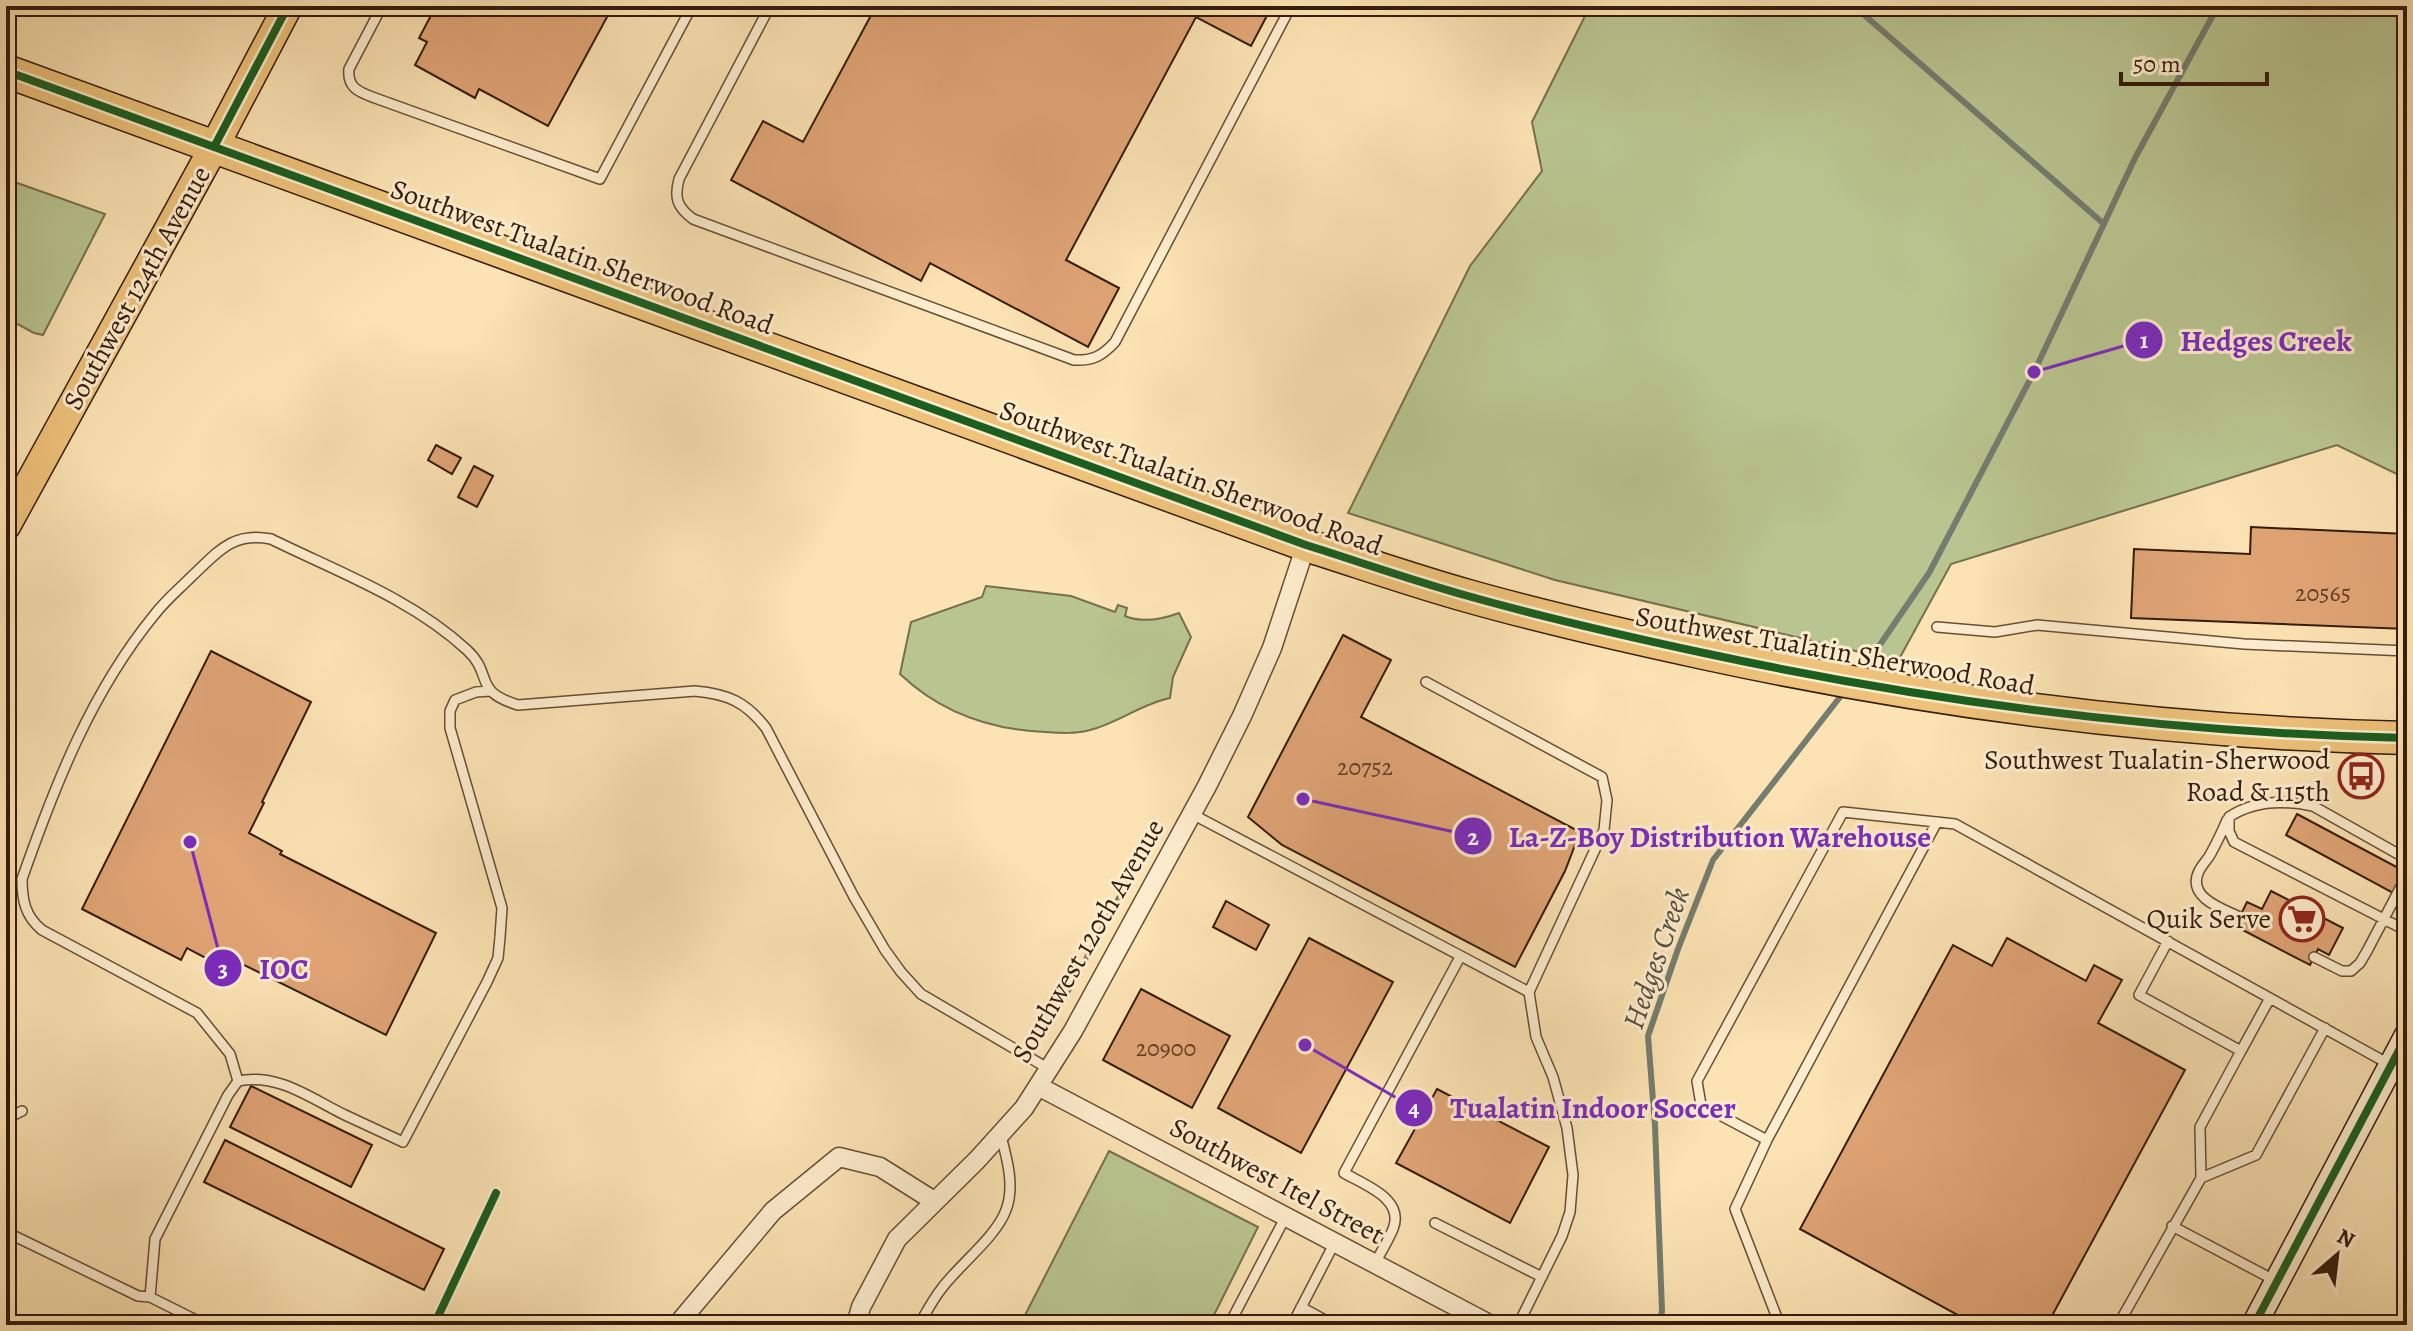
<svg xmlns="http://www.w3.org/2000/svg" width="2413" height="1331" font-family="Alegreya,serif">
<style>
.green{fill:#b9c590;stroke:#76704e;stroke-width:2}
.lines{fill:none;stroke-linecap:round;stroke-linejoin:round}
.stream{stroke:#747d6f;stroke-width:6}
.building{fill:#e0a475;stroke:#341c0c;stroke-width:2}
.lane-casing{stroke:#664e36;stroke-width:12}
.street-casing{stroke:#664e36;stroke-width:21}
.secondary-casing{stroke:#341c0c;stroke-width:27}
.primary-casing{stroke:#341c0c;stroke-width:31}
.highway-casing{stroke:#341c0c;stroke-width:35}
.lane{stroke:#fdedce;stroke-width:9}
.street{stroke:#fdedce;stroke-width:18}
.secondary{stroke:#fdedce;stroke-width:24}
.primary{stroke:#eec27a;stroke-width:28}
.highway{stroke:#eec27a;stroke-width:32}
.cycleway-casing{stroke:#fdedce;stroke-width:13}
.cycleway{stroke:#1b5e20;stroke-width:8}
.labels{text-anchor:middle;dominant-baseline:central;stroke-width:6;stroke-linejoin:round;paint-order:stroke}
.number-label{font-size:24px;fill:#5f3e26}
.street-label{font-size:28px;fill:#341c0c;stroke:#fdedce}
.poi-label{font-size:28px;fill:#341c0c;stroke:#fdedce;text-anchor:end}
.water-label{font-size:30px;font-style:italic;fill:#544d3e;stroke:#fdedce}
.leader{fill:none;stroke:#7b2cbf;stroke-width:3}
.callout-dot{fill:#7b2cbf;stroke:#fdedce;stroke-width:3}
.mark-label{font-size:24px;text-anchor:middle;font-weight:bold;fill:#fff}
.callout-label{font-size:30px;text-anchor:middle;font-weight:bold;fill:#7b2cbf;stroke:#fdedce;stroke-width:6;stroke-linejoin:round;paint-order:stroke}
</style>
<rect width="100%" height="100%" fill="#fce3b3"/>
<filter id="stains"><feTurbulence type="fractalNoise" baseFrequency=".0025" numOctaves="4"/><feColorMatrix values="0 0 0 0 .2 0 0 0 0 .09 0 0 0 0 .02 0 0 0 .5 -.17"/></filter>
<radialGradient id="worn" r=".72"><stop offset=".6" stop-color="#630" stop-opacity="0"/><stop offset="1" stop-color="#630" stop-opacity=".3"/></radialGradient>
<path class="green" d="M1590,6H2407V479L2337,445L1951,564L1898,661L1555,580L1348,513L1470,266L1542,171L1532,122Z
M6,179L105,214L43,335L34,333L6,318Z
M986,586L1071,596L1115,612L1118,605L1127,608L1125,616C1142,623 1163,619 1179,613L1191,637L1173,677L1170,698C1141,704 1118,723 1090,730C1076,734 1061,733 1046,732C991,730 940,712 900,674L911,622L982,597Z
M1146,844L1148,845L1053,1023L1050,1022Z
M1109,1151L1258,1227L1209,1325H1020Z"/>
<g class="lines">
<path class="stream" d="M1854,6L2104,224
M1864,668L1929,573L2034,372L2135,158L2218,6
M1659,1325L1662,1311L1655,1126L1648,1036L1678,949L1713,860L1840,697"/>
</g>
<path class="building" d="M436,6H613L548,126L479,89L475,98L415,65L427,42L419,38Z
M876,6H1272L1251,46L1196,17L1066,260L1119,288L1088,347L930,263L921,281L731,180L763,121L803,142Z
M436,445L461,458L452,474L428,460Z
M474,466L493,476L477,507L458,497Z
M2251,527L2407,534V629L2131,618L2134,549L2250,554Z
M1343,635L1391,660L1361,717L1580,832L1565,871L1515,967L1282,845L1248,817Z
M211,651L311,702L262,802L264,803L249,833L282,851L280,854L436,933L386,1035L220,953L215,963L187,948L181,960L82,909Z
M2297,814L2404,871L2393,893L2286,835Z
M2271,891L2343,928L2329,955L2318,949L2310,965L2235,926L2247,902L2262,909Z
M1226,901L1269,925L1256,950L1213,927Z
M1309,938L1393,982L1301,1153L1218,1108Z
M2007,938L2086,981L2094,965L2122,980L2098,1023L2185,1070L2047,1325H1976L1800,1229L1953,945L1992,966Z
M1141,989L1230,1036L1192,1108L1103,1060Z
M251,1086L372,1145L351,1187L230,1127Z
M1437,1089L1549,1147L1510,1223L1396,1163Z
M225,1140L444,1249L424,1290L204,1182Z"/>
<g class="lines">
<g class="lane-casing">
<path id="lane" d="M382,6L349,69C347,88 359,92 375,98L600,179L692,6
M770,6L679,179C674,198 677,207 693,219L1074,360C1093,361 1102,356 1115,342L1291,6
M1937,627L1995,632L2037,625L2244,644L2407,651
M1426,682L1602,777L1607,800L1604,830L1529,992
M1192,814L1529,992L1536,1037L1553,1077L1567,1128L1573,1175L1570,1212L1562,1236L1518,1325
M2227,820C2222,832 2216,844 2210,855C2207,860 2202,865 2199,871C2186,897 2222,909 2240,917
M2407,859L2313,806C2284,800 2254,800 2229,817V831L2234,842L2407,931
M2168,941L2139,995L2241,1051L2270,998
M2314,957L2342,971H2351L2360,963L2367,951L2407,875
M238,1081L230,1054L197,1013L42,930C25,916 22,900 22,879C55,785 91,692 155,614C165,601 178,590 189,579C216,554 231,531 271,539C338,572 412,599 467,650C494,675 472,691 518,705L695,691C728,694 746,702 766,728L854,897L885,950L901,972L921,994L1049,1069
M6,1119L22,1111
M1767,1140L1937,822
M2201,1178L2200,1127L2241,1051
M1435,1223L1542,1277
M2172,1226L2274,1280
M6,1232L138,1296L150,1297
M1375,1263C1381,1252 1388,1241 1393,1229C1405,1199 1365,1185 1344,1173L1460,957
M1301,1307L1334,1325
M206,1325L150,1297L155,1239L228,1095L238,1081C279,1073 310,1098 345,1115C364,1124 384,1133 403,1142L487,982L498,958L500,937L502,908L450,728V711L455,700L476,692L490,691
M434,1325L496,1193
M919,1325C926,1313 933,1299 942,1288C960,1264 996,1237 1006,1210C1015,1186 1007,1159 1001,1136
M1229,1325L1286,1216
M1292,1325L1335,1242
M1782,1325L1779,1323L1735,1209L1767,1140L1701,1105L1697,1081L1843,812L1955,824L2407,1074
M2118,1325L2201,1178L2256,1155L2325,1028"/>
</g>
<g class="street-casing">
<path id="street" d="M1038,1086L1491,1325
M677,1325L773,1211L839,1157L880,1167L934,1201
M856,1325L861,1307L897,1239L977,1160L1024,1108L1073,1031L1207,786L1242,716L1272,648L1306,545"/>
</g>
<g class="secondary-casing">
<path id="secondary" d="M2254,1325L2407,1035"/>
</g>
<g class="primary-casing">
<path id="primary" d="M6,526L214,147L288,6"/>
</g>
<g class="highway-casing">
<path id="highway" d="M6,71L1306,545C1360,562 1414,581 1468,596C1546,618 1625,636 1704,653C1935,703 2171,733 2407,738"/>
</g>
<use href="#lane" class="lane"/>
<use href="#street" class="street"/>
<use href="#secondary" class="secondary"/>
<use href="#primary" class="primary"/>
<use href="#highway" class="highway"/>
<g class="cycleway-casing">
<path id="cycleway" d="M6,71L1306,545C1360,562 1414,581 1468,596C1546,618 1625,636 1704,653C1935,703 2171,733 2407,738
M214,147L288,6
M434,1325L496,1193
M2254,1325L2407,1035"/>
</g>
<use href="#cycleway" class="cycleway"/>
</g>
<defs>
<g id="bus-ring" transform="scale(2.3)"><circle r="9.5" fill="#fdedce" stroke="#8f2418" stroke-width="1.5"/><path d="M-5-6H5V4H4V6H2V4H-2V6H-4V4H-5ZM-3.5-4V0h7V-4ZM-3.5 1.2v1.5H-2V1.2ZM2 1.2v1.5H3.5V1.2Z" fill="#8f2418"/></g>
<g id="supermarket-ring" transform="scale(2.3)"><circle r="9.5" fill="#fdedce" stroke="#8f2418" stroke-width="1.5"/><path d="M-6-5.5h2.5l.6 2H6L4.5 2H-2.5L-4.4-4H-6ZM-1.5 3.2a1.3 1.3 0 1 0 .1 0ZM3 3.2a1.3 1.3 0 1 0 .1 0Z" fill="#8f2418"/></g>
</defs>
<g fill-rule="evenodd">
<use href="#bus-ring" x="2361" y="776"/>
<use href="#supermarket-ring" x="2302" y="919"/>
</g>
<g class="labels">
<g class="number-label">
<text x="2323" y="593">20565</text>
<text x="1365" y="767">20752</text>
<text x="1166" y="1048">20900</text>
</g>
<g class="street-label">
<text transform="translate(582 257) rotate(20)">Southwest Tualatin Sherwood Road</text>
<text transform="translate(137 288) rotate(-61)">Southwest 124th Avenue</text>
<text transform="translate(1191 478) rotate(20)">Southwest Tualatin Sherwood Road</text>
<text transform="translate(1835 651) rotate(10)">Southwest Tualatin Sherwood Road</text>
<text transform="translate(1088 941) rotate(-60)">Southwest 120th Avenue</text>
<text transform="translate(1277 1181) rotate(28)">Southwest Itel Street</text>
</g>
<g class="poi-label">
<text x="2330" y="760">Southwest Tualatin-Sherwood<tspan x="2330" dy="32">Road &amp; 115th</tspan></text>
<text x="2271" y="919">Quik Serve</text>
</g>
<g class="water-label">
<text transform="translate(1656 958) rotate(-71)">Hedges Creek</text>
</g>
</g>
<path class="leader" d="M2034 372L2144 340M1303 799L1473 836M190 842L223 968M1305 1045L1414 1108"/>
<g class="callout-dot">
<circle cx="2034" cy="372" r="8"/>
<circle cx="1303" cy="799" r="8"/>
<circle cx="190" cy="842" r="8"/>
<circle cx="1305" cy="1045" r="8"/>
<circle cx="2144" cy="340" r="20"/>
<circle cx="1473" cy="836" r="20"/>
<circle cx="223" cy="968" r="20"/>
<circle cx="1414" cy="1108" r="20"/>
</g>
<g class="mark-label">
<text x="2144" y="348">1</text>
<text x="1473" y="845">2</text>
<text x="223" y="977">3</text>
<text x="1414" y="1116">4</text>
</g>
<g class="callout-label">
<text x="2266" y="351">Hedges Creek</text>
<text x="1720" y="847">La-Z-Boy Distribution Warehouse</text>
<text x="284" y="979">IOC</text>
<text x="1593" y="1118">Tualatin Indoor Soccer</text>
</g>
<rect width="2413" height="1331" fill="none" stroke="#fce3b3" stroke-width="32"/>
<rect x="8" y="8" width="2397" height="1315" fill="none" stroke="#341c0c" stroke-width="4"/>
<rect x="16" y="16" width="2381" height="1299" fill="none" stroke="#341c0c" stroke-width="2"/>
<g transform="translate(2337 1255) rotate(28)" stroke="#fdedce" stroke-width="6" paint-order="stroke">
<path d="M0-6L14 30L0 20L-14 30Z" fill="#341c0c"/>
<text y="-12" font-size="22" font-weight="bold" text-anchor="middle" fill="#341c0c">N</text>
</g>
<path d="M2121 72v12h146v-12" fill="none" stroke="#341c0c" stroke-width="4"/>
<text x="2133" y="72" font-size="24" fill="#341c0c" stroke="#fdedce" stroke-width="6" paint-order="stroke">50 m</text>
<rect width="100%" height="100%" filter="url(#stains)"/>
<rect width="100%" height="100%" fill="url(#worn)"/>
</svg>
